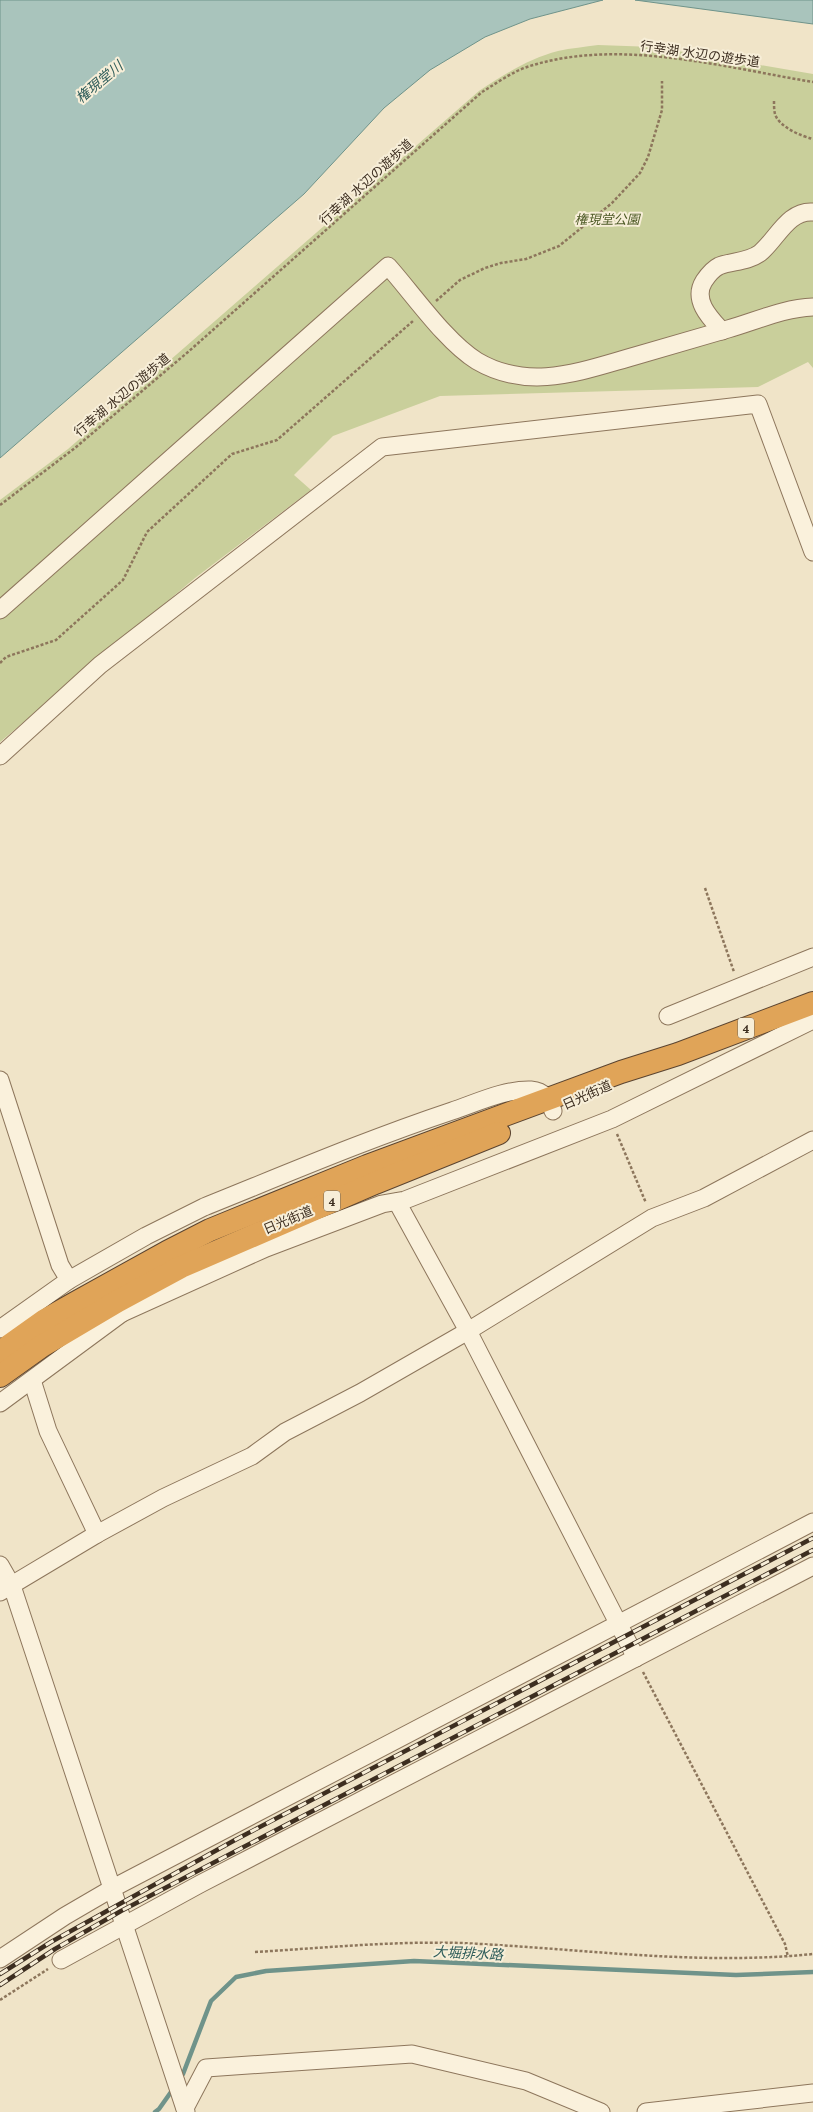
<svg xmlns="http://www.w3.org/2000/svg" width="813" height="2112" font-family="Lora,'Noto Sans JP',serif">
	<style>
		.green { fill: #c9cf9b }
		.water { fill: #a9c4bc; stroke: #6f938a }
		.lines { fill: none; stroke-linecap: round; stroke-linejoin: round }
		.stream { stroke: #6f938a; stroke-width: 4.5 }
		.minor-casing { stroke: #8d765c; stroke-width: 19 }
		.highway-casing { stroke: #5b4430; stroke-width: 24 }
		.path { stroke: #8d765c; stroke-width: 2.5; stroke-dasharray: 3 2; stroke-linecap: butt }
		.minor { stroke: #faf1dc; stroke-width: 17 }
		.highway { stroke: #e0a458; stroke-width: 22 }
		.rail-casing { stroke: #3d2e20; stroke-width: 4.5 }
		.rail { stroke: #f7eed8; stroke-width: 3; stroke-dasharray: 9; stroke-linecap: butt }
		.labels { text-anchor: middle; dominant-baseline: central; stroke-width: 4; stroke-linejoin: round; paint-order: stroke }
		.shield { fill: #f7eed8; stroke: #756857; stroke-width: 1 }
		.shield-label { font-size: 12px; font-weight: bold; fill: #3d2e20 }
		.street-label { font-size: 13px; fill: #3d2e20; stroke: #f7eed8 }
		.park-label { font-size: 13px; font-style: italic; fill: #4d5a26; stroke: #f7eed8 }
		.water-label { font-size: 14px; font-style: italic; fill: #2f5d5a; stroke: #f7eed8 }
	</style>
	<rect width="100%" height="100%" fill="#f0e4c8"/>
	<path class="green" d="M598 45 654 47 813 74V368L808 362 758 387 440 396 333 436 294 475 311 490 195 578 0 742V500L68 449 479 91C503 75 530 58 558 51 571 48 585 47 598 45Z"/>
	<g class="water">
		<path d="M0 0H603L530 19 485 37 430 70 384 108 304 194 0 458Z"/>
		<path d="M635 0H813V24Z"/>
	</g>
	<g class="lines">
		<g class="stream">
			<path d="M183 2074 211 2001 236 1977 266 1971 414 1961 736 1975 813 1972"/>
			<path d="M155 2112 159 2109 171 2092"/>
		</g>
		<defs>
			<g id="minor">
				<path d="M722 331C710 318 692 300 704 281 708 275 713 269 719 266 732 261 748 262 760 253 777 239 788 210 813 212"/>
				<path d="M0 610 388 266C413 294 446 342 477 361 530 392 581 371 635 356 666 347 697 338 728 329 756 321 784 308 813 307"/>
				<path d="M0 756 100 665 382 447 758 404 813 552"/>
				<path d="M668 1016 813 957"/>
				<path d="M0 1080 60 1265 69 1280"/>
				<path d="M397 1202 468 1331 636 1658"/>
				<path d="M122 1313 266 1248 382 1204 405 1200 612 1119 813 1020"/>
				<path d="M0 1329 69 1280 146 1236 204 1207C286 1174 368 1139 452 1111 476 1103 505 1089 531 1090 544 1091 549 1099 553 1111"/>
				<path d="M32 1380 48 1431 97 1534"/>
				<path d="M0 1403 122 1313 118 1303"/>
				<path d="M0 1565 12 1586 186 2112"/>
				<path d="M0 1592 97 1534 163 1498 252 1456 285 1432 360 1393 468 1331 652 1218 704 1198 813 1140"/>
				<path d="M0 1959 65 1916 113 1888 813 1522"/>
				<path d="M61 1960 200 1884 813 1566"/>
				<path d="M185 2108 206 2068 412 2054 526 2081 601 2112"/>
				<path d="M646 2112 813 2093"/>
			</g>
			<g id="highway">
				<path d="M0 1352 45 1320 75 1303 167 1252 210 1230 367 1166 621 1072 678 1054 813 1003"/>
				<path d="M0 1376 42 1346 118 1301 181 1267 375 1183 499 1133"/>
			</g>
		</defs>
		<use href="#minor" class="minor-casing"/>
		<use href="#highway" class="highway-casing"/>
		<g class="path">
			<path d="M774 101C774 105 774 110 775 114 779 127 801 136 813 139"/>
			<path d="M436 301 460 280 485 268 501 263 526 259 559 246 612 203 640 173 648 157 662 110V81"/>
			<path d="M0 505 75 448 188 352 482 92C497 83 513 71 530 66 620 38 722 67 813 82"/>
			<path d="M0 663 6 657 56 640 123 580 147 532 232 454 277 440 413 321"/>
			<path d="M705 888 734 972"/>
			<path d="M617 1134 646 1203"/>
			<path d="M643 1672 785 1944 788 1957"/>
			<path d="M255 1952C323 1948 392 1941 460 1943 577 1948 696 1966 813 1954"/>
			<path d="M0 2000 48 1969"/>
		</g>
		<use href="#minor" class="minor"/>
		<use href="#highway" class="highway"/>
		<defs>
			<g id="rail">
				<path d="M0 1974 51 1942 235 1840 813 1538"/>
				<path d="M0 1985 55 1949 121 1911 813 1550"/>
			</g>
		</defs>
		<use href="#rail" class="rail-casing"/>
		<use href="#rail" class="rail"/>
	</g>
	<g class="labels">
		<g class="shield">
			<rect x="738" y="1018" width="16" height="20" rx="3"/>
			<rect x="324" y="1191" width="16" height="20" rx="3"/>
		</g>
		<g class="shield-label">
			<text x="746" y="1028">4</text>
			<text x="332" y="1201">4</text>
		</g>
		<g class="street-label">
			<text transform="translate(700 54) rotate(8)">行幸湖 水辺の遊歩道</text>
			<text transform="translate(366 182) rotate(-42)">行幸湖 水辺の遊歩道</text>
			<text transform="translate(122 395) rotate(-40)">行幸湖 水辺の遊歩道</text>
			<text transform="translate(587 1095) rotate(-24)">日光街道</text>
			<text transform="translate(288 1220) rotate(-23)">日光街道</text>
		</g>
		<g class="park-label">
			<text x="607" y="219">権現堂公園</text>
		</g>
		<g class="water-label">
			<text transform="translate(99 82) rotate(-40)">権現堂川</text>
			<text transform="translate(468 1953) rotate(3)">大堀排水路</text>
		</g>
	</g>
</svg>
